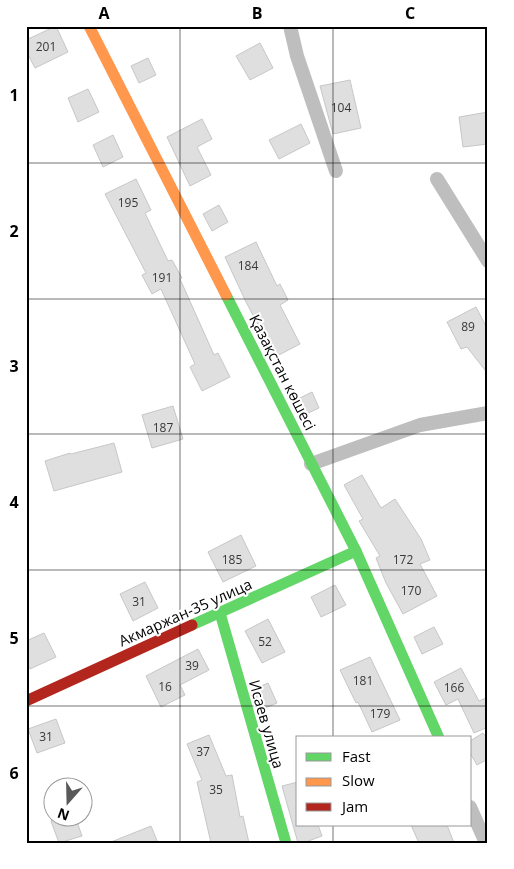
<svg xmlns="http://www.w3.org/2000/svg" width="514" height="869" font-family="'Open Sans',sans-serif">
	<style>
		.building { fill: #dfdfdf; stroke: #c7c7c7 }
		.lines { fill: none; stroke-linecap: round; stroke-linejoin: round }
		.street { stroke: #bebebe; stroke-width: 14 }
		.fast { stroke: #63d668; stroke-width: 11 }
		.slow { stroke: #ff974d; stroke-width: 11 }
		.jam { stroke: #b3261e; stroke-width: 11 }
		.grid { fill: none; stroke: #000; stroke-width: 1; stroke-opacity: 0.55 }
		.labels { text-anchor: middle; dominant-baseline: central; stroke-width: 4; stroke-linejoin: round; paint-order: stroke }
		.number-label { font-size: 12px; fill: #383838 }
		.street-label { font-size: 15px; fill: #000; stroke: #fff }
		.neatline { fill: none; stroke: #000; stroke-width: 2 }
		.grid-label { font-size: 16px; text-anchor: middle; font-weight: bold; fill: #000 }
	</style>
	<rect width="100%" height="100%" fill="#fff"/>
	<g class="building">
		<path d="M56 26 68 52 35 68 26 51V40Z"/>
		<path d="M260 43 273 68 250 80 236 56Z"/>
		<path d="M148 58 156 75 139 83 131 66Z"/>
		<path d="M350 80 361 128 333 134 320 86Z"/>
		<path d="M88 89 99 112 78 122 68 98Z"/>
		<path d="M488 112V144L463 147 459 117Z"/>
		<path d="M202 119 212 139 197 147 211 175 190 186 167 137Z"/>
		<path d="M301 124 310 143 279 159 269 140Z"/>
		<path d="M113 135 123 157 103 167 93 145Z"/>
		<path d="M136 179 151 210 145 213 168 261 172 260 182 278 180 279 214 355 218 353 230 377 202 391 190 367 195 364 161 289 152 294 142 275 146 273 105 194Z"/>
		<path d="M219 205 228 222 212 231 203 214Z"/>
		<path d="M256 242 277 286 280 284 288 300 280 305 300 344 275 357 246 302 225 257Z"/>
		<path d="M476 307 488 330V374L467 347 461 349 447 322Z"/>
		<path d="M312 392 319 408 304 415 296 400Z"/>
		<path d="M173 406 183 439 152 448 142 415Z"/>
		<path d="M114 443 122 472 54 491 45 461 70 453 71 454Z"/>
		<path d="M362 475 381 508 395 499 421 539 430 560 420 564 437 596 403 614 386 583 376 558 380 556 359 521 363 519 344 485Z"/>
		<path d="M241 535 256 566 223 582 208 552Z"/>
		<path d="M145 582 158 608 133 621 120 594Z"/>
		<path d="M335 585 346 605 321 617 311 597Z"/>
		<path d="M268 619 285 652 262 663 245 631Z"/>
		<path d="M434 627 443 644 422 654 414 637Z"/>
		<path d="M44 633 56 657 30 669 26 662V641Z"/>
		<path d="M198 649 209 670 180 685 185 695 161 707 146 676Z"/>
		<path d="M370 657 400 720 372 732 358 702 356 703 340 670Z"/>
		<path d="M461 668 479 701 488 697V727L474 733 458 699 446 705 434 682Z"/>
		<path d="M268 683 277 703 260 710 254 689Z"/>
		<path d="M56 719 65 743 37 753 28 729Z"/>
		<path d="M483 733 488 740V759L477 765 470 753V741Z"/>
		<path d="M209 735 226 776 232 775 240 817 243 816 249 843H211L197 782 202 780 187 744Z"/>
		<path d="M298 782V825H318L322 836 303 843H298L282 786Z"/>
		<path d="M51 816H75L82 836 59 843 51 821 52 820Z"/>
		<path d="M411 825H447L454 843H419Z"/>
		<path d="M151 826 158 843H111V842Z"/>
	</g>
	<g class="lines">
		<g class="street">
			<path d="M290 26 297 56 336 171"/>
			<path d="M437 179 488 261"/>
			<path d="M311 464 420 425 488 413"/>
			<path d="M470 807 486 843"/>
		</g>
		<g class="fast">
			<path d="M226 295 356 551 439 738"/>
			<path d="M220 613 286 843"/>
			<path d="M192 625 356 551"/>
		</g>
		<path class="slow" d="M89 26 226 295"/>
		<path class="jam" d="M26 701 192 625"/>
	</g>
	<path class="grid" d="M180 26V843M333 26V738M26 163H488M26 299H488M26 434H488M26 570H488M26 706H488M333 825V843"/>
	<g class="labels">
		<g class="number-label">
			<text x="46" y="46">201</text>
			<text x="341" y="107">104</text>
			<text x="128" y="202">195</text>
			<text x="248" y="265">184</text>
			<text x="162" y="277">191</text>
			<text x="468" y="326">89</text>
			<text x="163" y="427">187</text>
			<text x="232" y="559">185</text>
			<text x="403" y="559">172</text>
			<text x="411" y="590">170</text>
			<text x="139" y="601">31</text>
			<text x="265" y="641">52</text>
			<text x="192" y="665">39</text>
			<text x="363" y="680">181</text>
			<text x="165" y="686">16</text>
			<text x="454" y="687">166</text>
			<text x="380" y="713">179</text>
			<text x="46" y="736">31</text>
			<text x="203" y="751">37</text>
			<text x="216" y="789">35</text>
		</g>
		<g class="street-label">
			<text transform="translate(283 372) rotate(63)">Қазақстан көшесі</text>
			<text transform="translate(185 612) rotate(-24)">Акмаржан-35 улица</text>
			<text transform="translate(267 724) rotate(74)">Исаев улица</text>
		</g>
	</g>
	<rect width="514" height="869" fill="none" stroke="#ffffff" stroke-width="55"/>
	<rect x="296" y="736" width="175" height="90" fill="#ffffff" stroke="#999999"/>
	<rect x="306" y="753" width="25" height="8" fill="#63d668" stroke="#999999"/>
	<text x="342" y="762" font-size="15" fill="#000000">Fast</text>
	<rect x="306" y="778" width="25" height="8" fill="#ff974d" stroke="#999999"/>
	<text x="342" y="786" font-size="15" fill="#000000">Slow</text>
	<rect x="306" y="803" width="25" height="8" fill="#b3261e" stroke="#999999"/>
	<text x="342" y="812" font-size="15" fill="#000000">Jam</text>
	<g transform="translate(68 802) rotate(200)"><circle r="24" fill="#ffffff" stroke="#999999"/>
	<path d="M0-4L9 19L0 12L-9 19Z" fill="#595959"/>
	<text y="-8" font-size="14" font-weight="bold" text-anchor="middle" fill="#000000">N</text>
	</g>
	<rect x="28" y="28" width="458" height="814" class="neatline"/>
	<g class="grid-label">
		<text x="104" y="19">A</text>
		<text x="257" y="19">B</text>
		<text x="410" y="19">C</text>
		<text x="14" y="101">1</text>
		<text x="14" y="237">2</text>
		<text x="14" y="372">3</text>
		<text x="14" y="508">4</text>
		<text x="14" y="644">5</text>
		<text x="14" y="779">6</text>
	</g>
</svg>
